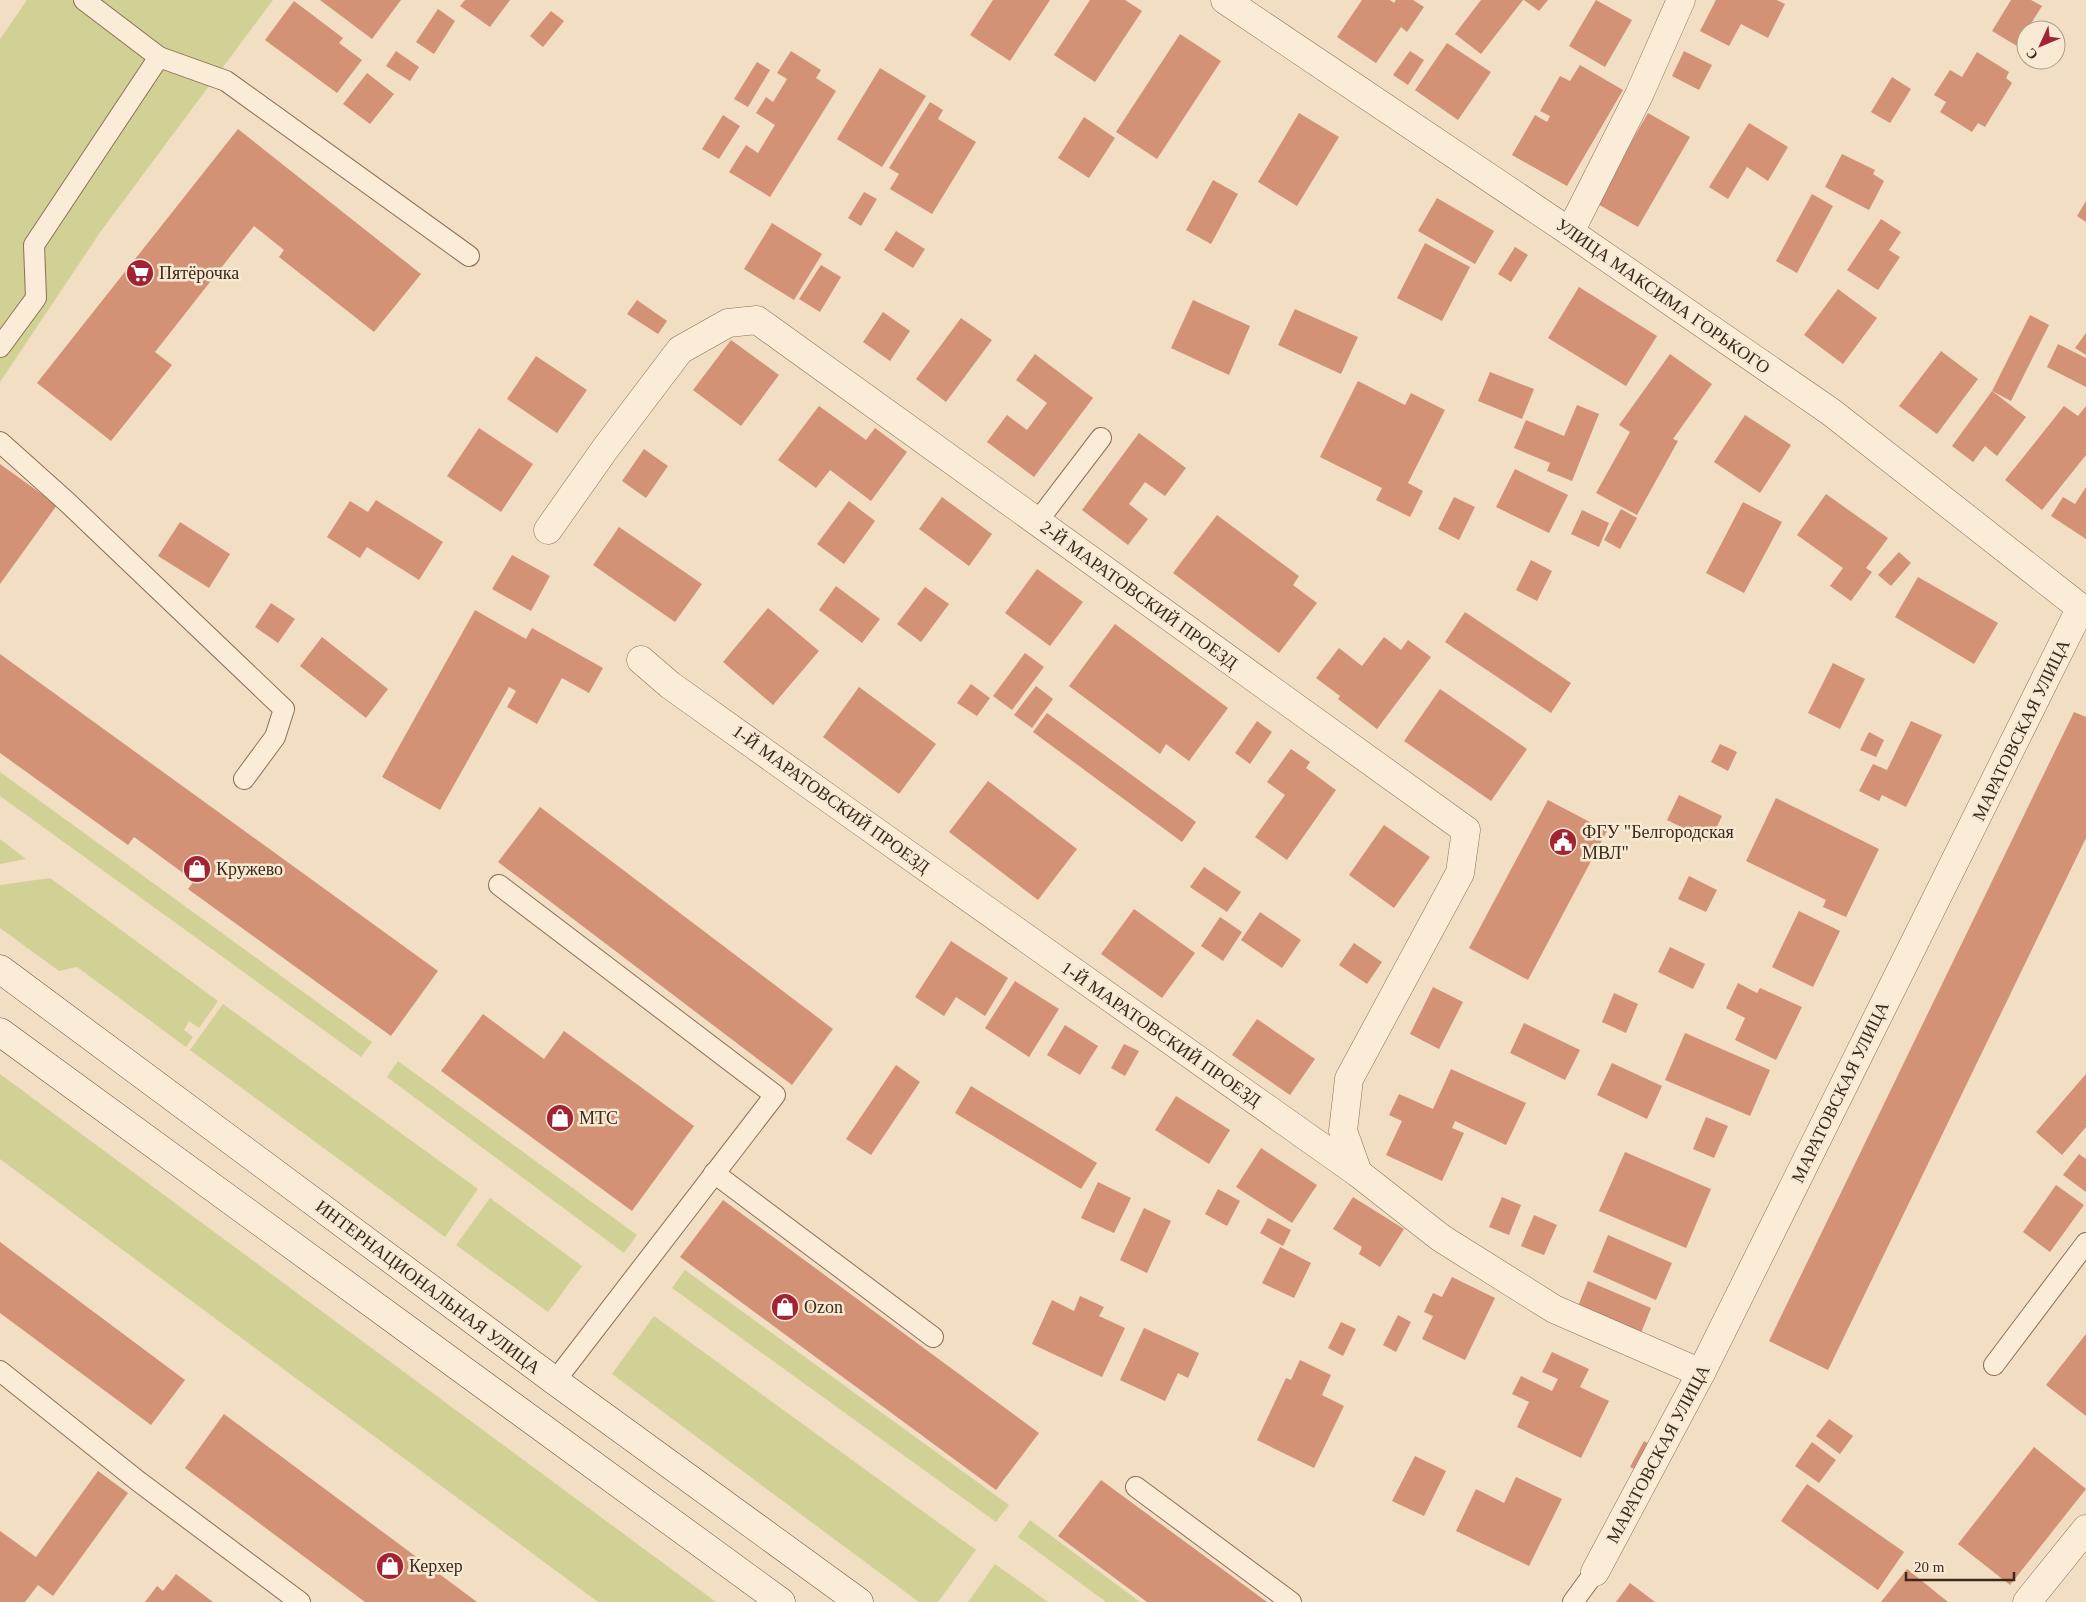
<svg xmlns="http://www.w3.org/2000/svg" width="2086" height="1602" font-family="'Times New Roman',serif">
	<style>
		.green { fill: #d1d196 }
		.building { fill: #d39276 }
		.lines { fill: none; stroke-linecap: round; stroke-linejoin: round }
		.service-casing { stroke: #8e6e58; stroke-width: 22 }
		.minor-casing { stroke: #8e6e58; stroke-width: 29 }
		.secondary-casing { stroke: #6f4f3b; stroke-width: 29 }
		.service { stroke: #fbecd7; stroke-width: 20 }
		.minor { stroke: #fbecd7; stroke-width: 28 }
		.secondary { stroke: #fbecd7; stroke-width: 28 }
		.labels { text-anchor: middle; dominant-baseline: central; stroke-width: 5; stroke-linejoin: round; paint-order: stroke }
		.poi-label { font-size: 18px; fill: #3c291d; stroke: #f8e9d3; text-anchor: start }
		.street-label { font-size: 18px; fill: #3c291d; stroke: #f8e9d3 }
	</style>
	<rect width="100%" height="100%" fill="#f2dec3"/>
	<g class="green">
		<path d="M27 0H273L101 231 0 382V39Z"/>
		<path d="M0 772 372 1042 361 1057 0 796Z"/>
		<path d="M0 839 26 859 0 864Z"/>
		<path d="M50 878 218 1001 199 1028 189 1021 184 1030 193 1037 186 1047 77 967 59 971 0 928V885Z"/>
		<path d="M223 1004 478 1189 445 1237 190 1050Z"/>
		<path d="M398 1061 637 1235 624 1253 387 1077Z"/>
		<path d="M0 1074 716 1602H598L0 1159Z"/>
		<path d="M490 1198 582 1266 548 1312 456 1245Z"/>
		<path d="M685 1270 1009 1505 996 1522 672 1288Z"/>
		<path d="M654 1316 976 1550 938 1602H919L612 1374Z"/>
		<path d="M1030 1520 1140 1602H1106L1018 1537Z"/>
		<path d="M995 1564 1048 1602H968Z"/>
	</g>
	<g class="building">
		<path d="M320 0H401L372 39Z"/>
		<path d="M465 0H510L490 27 460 6Z"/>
		<path d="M993 0H1050L1010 61 970 35Z"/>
		<path d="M1090 0H1125L1142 11 1095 82 1054 55Z"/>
		<path d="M1362 0H1390L1394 3 1396 0H1413L1424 7 1407 32 1401 27 1376 63 1337 37Z"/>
		<path d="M1481 0H1523L1481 54 1455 34Z"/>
		<path d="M1524 0H1548L1539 11Z"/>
		<path d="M1596 0 1632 20 1605 67 1569 46Z"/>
		<path d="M1716 0H1777L1785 4 1768 38 1741 24 1729 46 1700 31Z"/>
		<path d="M2011 0H2031L2042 6 2017 46 1992 31Z"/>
		<path d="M294 1 343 38 339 43 362 60 337 93 265 40Z"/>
		<path d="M438 9 455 21 434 54 416 42Z"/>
		<path d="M551 11 564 21 543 47 530 36Z"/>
		<path d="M1180 34 1221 61 1157 159 1116 132Z"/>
		<path d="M1447 43 1491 72 1458 120 1415 90Z"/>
		<path d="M396 51 419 67 410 81 386 66Z"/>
		<path d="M791 51 821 70 816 78 836 91 770 197 729 172 746 145 758 153 775 125 756 113 766 97 773 102 787 79 777 73Z"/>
		<path d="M1410 51 1424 60 1408 85 1393 75Z"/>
		<path d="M1684 51 1712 65 1699 90 1672 76Z"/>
		<path d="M1977 52 2009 72 2006 78 2012 83 1985 127 1978 123 1972 132 1940 112 1946 102 1934 95 1950 70 1962 77Z"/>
		<path d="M757 62 770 70 748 107 734 99Z"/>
		<path d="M1580 65 1623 90 1567 186 1512 155 1535 115 1547 122 1550 116 1540 111 1560 76 1570 81Z"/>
		<path d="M880 68 926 96 882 167 837 139Z"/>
		<path d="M367 73 394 94 370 124 343 104Z"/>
		<path d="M1892 77 1911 89 1890 123 1871 112Z"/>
		<path d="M930 102 943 110 938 119 976 142 932 214 890 189 899 174 889 168Z"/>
		<path d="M1299 113 1339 137 1297 206 1258 182Z"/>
		<path d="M1648 113 1690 137 1638 227 1596 203Z"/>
		<path d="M723 115 740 126 719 159 702 149Z"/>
		<path d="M1084 117 1115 138 1089 178 1058 158Z"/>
		<path d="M1749 123 1788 147 1768 181 1747 167 1728 199 1709 187Z"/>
		<path d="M238 129 421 274 374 332 279 257 284 250 254 226 155 352 172 365 111 441 37 383Z"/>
		<path d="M1842 154 1875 170 1873 174 1884 181 1869 210 1825 187Z"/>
		<path d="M1213 180 1238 194 1211 244 1186 230Z"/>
		<path d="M864 192 877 199 861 226 848 218Z"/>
		<path d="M1812 194 1833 206 1797 273 1776 261Z"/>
		<path d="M1437 198 1494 231 1475 264 1418 231Z"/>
		<path d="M2086 201V222L2077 216Z"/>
		<path d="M1881 219 1901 232 1889 250 1900 257 1878 290 1847 270Z"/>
		<path d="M772 223 822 254 794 300 744 269Z"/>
		<path d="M896 231 925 249 913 268 884 250Z"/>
		<path d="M1425 243 1470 267 1442 321 1397 298Z"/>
		<path d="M1515 247 1528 255 1511 282 1498 274Z"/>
		<path d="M821 265 841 277 820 312 799 299Z"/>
		<path d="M1579 287 1657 336 1626 386 1548 338Z"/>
		<path d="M1838 289 1877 318 1843 364 1804 335Z"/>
		<path d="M637 300 667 321 658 334 627 314Z"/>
		<path d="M1193 300 1250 326 1229 375 1171 348Z"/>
		<path d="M1295 309 1358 337 1341 374 1278 345Z"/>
		<path d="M883 312 910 331 890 361 863 342Z"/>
		<path d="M2030 315 2049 325 2011 401 1992 391Z"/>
		<path d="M961 318 992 340 946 402 916 379Z"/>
		<path d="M2086 333V355L2075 348Z"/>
		<path d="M731 340 779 375 741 426 693 390Z"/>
		<path d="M2058 344 2086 358V387L2047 367Z"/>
		<path d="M1941 351 1978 379 1937 434 1899 406Z"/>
		<path d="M1035 354 1093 398 1034 477 987 442 1007 415 1027 430 1047 403 1016 380Z"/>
		<path d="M1670 354 1712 384 1673 439 1678 441 1637 515 1596 493 1630 432 1619 425Z"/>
		<path d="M536 356 587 390 557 433 507 399Z"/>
		<path d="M1490 372 1534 389 1522 419 1478 401Z"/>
		<path d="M1358 381 1405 405 1411 393 1445 410 1408 483 1423 491 1410 517 1376 500 1382 488 1320 457Z"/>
		<path d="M1992 391 2026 417 1997 456 1985 446 1973 462 1952 446Z"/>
		<path d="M1577 405 1599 414 1572 481 1547 471 1550 463 1514 448 1526 420 1564 436Z"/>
		<path d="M819 406 866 440 875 428 907 452 871 501 830 470 816 488 778 460Z"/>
		<path d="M2064 406 2078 416 2086 406V455L2042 510 2005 480Z"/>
		<path d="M1745 415 1791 445 1760 493 1714 462Z"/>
		<path d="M479 428 533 464 501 512 447 476Z"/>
		<path d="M1139 433 1186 468 1165 496 1145 482 1129 504 1148 519 1128 545 1082 510Z"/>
		<path d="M644 449 668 466 646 498 622 481Z"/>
		<path d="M0 464 57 505 0 584Z"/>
		<path d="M1515 469 1568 495 1549 533 1496 507Z"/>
		<path d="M2086 487V539L2051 516 2063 497 2075 504Z"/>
		<path d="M1826 494 1888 538 1866 568 1872 572 1851 601 1830 586 1843 568 1797 535Z"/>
		<path d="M942 497 992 534 969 566 919 529Z"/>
		<path d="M1454 497 1475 507 1459 540 1438 529Z"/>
		<path d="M376 500 443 542 419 580 367 547 360 558 327 537 350 501 368 512Z"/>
		<path d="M849 501 875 521 844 564 817 544Z"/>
		<path d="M1743 502 1782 522 1744 593 1706 573Z"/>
		<path d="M1621 509 1637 518 1620 549 1604 540Z"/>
		<path d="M1582 510 1609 523 1599 547 1571 534Z"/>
		<path d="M1217 515 1299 576 1293 585 1317 603 1279 653 1173 573Z"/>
		<path d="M180 522 230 554 209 588 158 556Z"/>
		<path d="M619 527 702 584 675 622 593 565Z"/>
		<path d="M1899 552 1911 563 1891 586 1878 575Z"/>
		<path d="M512 555 550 576 531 611 492 589Z"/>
		<path d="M1531 560 1552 571 1537 601 1516 590Z"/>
		<path d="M1037 569 1083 602 1050 646 1005 613Z"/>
		<path d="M1918 577 1998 623 1974 664 1895 617Z"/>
		<path d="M836 586 880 619 862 643 819 610Z"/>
		<path d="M925 587 949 604 921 642 897 624Z"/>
		<path d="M271 603 295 619 278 643 255 627Z"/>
		<path d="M768 608 819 651 773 705 723 662Z"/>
		<path d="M475 610 526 639 532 628 603 668 589 693 562 678 537 724 507 707 516 691 509 687 440 810 382 777Z"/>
		<path d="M1465 612 1571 683 1551 713 1445 642Z"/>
		<path d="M1115 624 1228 708 1189 761 1166 744 1160 754 1069 686Z"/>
		<path d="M322 637 388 689 366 718 300 666Z"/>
		<path d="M1384 637 1401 650 1408 640 1431 657 1377 729 1338 699 1340 696 1316 678 1339 648 1362 666Z"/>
		<path d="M1025 653 1044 667 1012 710 993 696Z"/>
		<path d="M0 654 438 971 391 1036 188 889 194 881 134 837 128 845 0 753Z"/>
		<path d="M1833 663 1865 679 1840 729 1808 713Z"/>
		<path d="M971 684 990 698 977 716 957 703Z"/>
		<path d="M1036 686 1053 699 1032 728 1014 715Z"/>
		<path d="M859 687 936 744 899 794 823 737Z"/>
		<path d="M1440 689 1527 749 1491 801 1404 741Z"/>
		<path d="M2074 712 2086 717V838L1828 1370 1769 1341Z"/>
		<path d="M1047 713 1196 822 1182 842 1033 732Z"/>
		<path d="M1257 721 1272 732 1250 764 1235 753Z"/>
		<path d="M1911 721 1942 735 1906 807 1882 795 1879 801 1859 791 1873 764 1887 770Z"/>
		<path d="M1869 732 1884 740 1876 757 1860 750Z"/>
		<path d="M1720 744 1737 752 1728 771 1711 762Z"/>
		<path d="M1291 749 1310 762 1306 768 1336 790 1287 860 1255 837 1285 795 1267 782Z"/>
		<path d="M988 781 1077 849 1038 900 949 832Z"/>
		<path d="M1679 795 1722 816 1710 841 1667 820Z"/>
		<path d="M1776 798 1879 849 1846 917 1823 907 1826 900 1746 861Z"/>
		<path d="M1548 800 1607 831 1528 980 1469 948Z"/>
		<path d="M540 807 833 1029 792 1085 498 862Z"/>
		<path d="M1384 825 1430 857 1394 908 1349 875Z"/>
		<path d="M1204 867 1241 892 1227 912 1190 887Z"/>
		<path d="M1689 876 1717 890 1706 912 1678 899Z"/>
		<path d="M1134 909 1195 953 1162 998 1101 954Z"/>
		<path d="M1799 911 1840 931 1813 987 1772 967Z"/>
		<path d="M1260 912 1301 940 1282 968 1241 940Z"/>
		<path d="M1220 917 1242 932 1223 961 1201 946Z"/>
		<path d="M951 941 1008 978 985 1016 956 997 944 1016 915 997Z"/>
		<path d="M1354 943 1382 962 1367 984 1339 965Z"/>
		<path d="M1670 947 1705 964 1693 989 1658 972Z"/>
		<path d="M1015 981 1059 1009 1029 1057 985 1028Z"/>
		<path d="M1738 983 1757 993 1760 988 1802 1007 1776 1060 1735 1040 1745 1018 1726 1008Z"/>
		<path d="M1433 987 1463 1002 1439 1049 1410 1034Z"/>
		<path d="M1614 993 1638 1004 1626 1033 1602 1022Z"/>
		<path d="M483 1014 544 1059 564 1031 694 1126 632 1211 441 1071Z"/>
		<path d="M1257 1019 1315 1059 1290 1095 1232 1055Z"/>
		<path d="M1524 1023 1580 1050 1565 1080 1510 1053Z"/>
		<path d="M1065 1025 1098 1046 1080 1075 1047 1055Z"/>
		<path d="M1685 1033 1770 1070 1750 1116 1665 1080Z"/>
		<path d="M1124 1044 1139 1051 1125 1076 1111 1068Z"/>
		<path d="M1612 1063 1662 1086 1647 1119 1597 1095Z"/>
		<path d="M896 1065 920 1082 871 1155 846 1139Z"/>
		<path d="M1451 1069 1526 1103 1506 1145 1455 1121 1452 1128 1464 1133 1442 1181 1386 1155 1402 1121 1389 1115 1399 1094 1433 1109Z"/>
		<path d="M2086 1074V1127L2062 1155 2036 1132Z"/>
		<path d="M971 1086 1097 1163 1081 1189 955 1113Z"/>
		<path d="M1176 1096 1230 1130 1209 1164 1155 1130Z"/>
		<path d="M1706 1117 1728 1126 1714 1158 1693 1149Z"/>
		<path d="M1261 1148 1317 1185 1292 1223 1236 1187Z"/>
		<path d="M1625 1152 1711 1189 1686 1248 1599 1211Z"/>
		<path d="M2079 1154 2086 1159V1192L2063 1175Z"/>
		<path d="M1098 1182 1131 1198 1114 1233 1081 1218Z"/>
		<path d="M2056 1185 2084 1205 2050 1252 2023 1232Z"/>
		<path d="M1218 1189 1240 1201 1227 1226 1205 1214Z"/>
		<path d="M1353 1197 1404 1229 1380 1267 1359 1254 1362 1247 1333 1229Z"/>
		<path d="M1502 1197 1521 1205 1509 1235 1489 1227Z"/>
		<path d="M723 1200 1039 1433 996 1490 680 1257Z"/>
		<path d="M1144 1208 1171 1221 1147 1273 1120 1260Z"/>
		<path d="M1534 1215 1557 1225 1544 1255 1521 1246Z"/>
		<path d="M1268 1218 1291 1230 1283 1246 1260 1233Z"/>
		<path d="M1608 1235 1672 1263 1656 1300 1593 1272Z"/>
		<path d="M0 1242 185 1380 151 1425 0 1313Z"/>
		<path d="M1280 1247 1311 1263 1294 1298 1262 1283Z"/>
		<path d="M1452 1277 1495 1298 1465 1360 1422 1339 1433 1316 1424 1312 1433 1293 1442 1297Z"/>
		<path d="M1588 1281 1651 1308 1641 1333 1578 1306Z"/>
		<path d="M1080 1296 1104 1307 1099 1316 1125 1328 1102 1377 1032 1344 1052 1300 1074 1311Z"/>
		<path d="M1398 1315 1411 1322 1396 1352 1383 1345Z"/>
		<path d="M1341 1322 1356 1329 1343 1356 1328 1348Z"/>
		<path d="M1144 1328 1199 1353 1188 1378 1178 1373 1165 1401 1120 1380Z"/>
		<path d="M2086 1334V1416L2046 1385Z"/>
		<path d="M1552 1352 1589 1369 1580 1387 1609 1401 1581 1458 1517 1427 1529 1402 1512 1394 1521 1376 1552 1391 1558 1379 1542 1372Z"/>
		<path d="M1300 1360 1331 1375 1322 1395 1344 1406 1314 1468 1257 1440 1286 1378 1291 1380Z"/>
		<path d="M224 1414 477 1602H365L185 1468Z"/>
		<path d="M1829 1419 1853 1436 1840 1454 1816 1436Z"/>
		<path d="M1644 1441 1654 1447 1640 1472 1630 1467Z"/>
		<path d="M1812 1442 1836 1460 1819 1483 1795 1466Z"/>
		<path d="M2034 1447 2086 1489 2010 1585 1958 1544Z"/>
		<path d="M1415 1456 1446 1471 1424 1516 1392 1501Z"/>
		<path d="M98 1471 128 1493 53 1596 38 1585 25 1602H0V1531L36 1557Z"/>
		<path d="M1516 1477 1562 1499 1529 1566 1456 1531 1476 1489 1504 1503Z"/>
		<path d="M1101 1480 1267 1602H1147L1058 1536Z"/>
		<path d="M1807 1484 1904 1552 1878 1590 1781 1521Z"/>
		<path d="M1907 1569 1948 1602H1881Z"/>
		<path d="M176 1574 213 1602H145L157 1586 163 1591Z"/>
		<path d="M1630 1583 1655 1602H1616Z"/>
	</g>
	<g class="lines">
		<defs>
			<g id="service">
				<path d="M84 0 159 57"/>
				<path d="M0 347 36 298 34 245 159 57 226 81 469 256"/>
				<path d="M0 442 67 502 284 709 275 737 244 779"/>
				<path d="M1037 522 1101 438"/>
				<path d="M499 885 775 1095 555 1381"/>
				<path d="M714 1173 933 1337"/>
				<path d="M1994 1365 2086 1243"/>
				<path d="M0 1371 138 1481 300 1602"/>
				<path d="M1136 1487 1291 1602"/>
				<path d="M1573 1602 1595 1572"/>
			</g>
			<g id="minor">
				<path d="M1225 0 1570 232 1831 412 2086 612"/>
				<path d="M1570 232 1639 95 1681 0"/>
				<path d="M548 530 605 449 680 350 728 323 757 320 1466 830 1460 873 1349 1079 1343 1131 1358 1173"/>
				<path d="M641 660 670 685 845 810 1358 1173 1441 1238 1554 1309 1701 1373"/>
				<path d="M1595 1572 1701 1373 2080 609"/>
				<path d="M2027 1602 2086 1529"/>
			</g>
			<g id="secondary">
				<path d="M0 969 555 1381 859 1602"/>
				<path d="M0 1032 781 1602"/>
			</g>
		</defs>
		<use href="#service" class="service-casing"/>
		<use href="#minor" class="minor-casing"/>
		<use href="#secondary" class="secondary-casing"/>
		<use href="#service" class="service"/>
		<use href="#minor" class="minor"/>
		<use href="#secondary" class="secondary"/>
	</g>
	<defs>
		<symbol id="supermarket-disc" viewBox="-11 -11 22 22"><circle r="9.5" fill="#a22332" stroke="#f8e9d3"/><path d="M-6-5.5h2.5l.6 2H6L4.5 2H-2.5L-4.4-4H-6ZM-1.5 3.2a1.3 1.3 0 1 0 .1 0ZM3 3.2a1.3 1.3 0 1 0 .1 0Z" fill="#fff"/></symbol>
		<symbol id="civic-disc" viewBox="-11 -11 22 22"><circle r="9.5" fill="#a22332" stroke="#f8e9d3"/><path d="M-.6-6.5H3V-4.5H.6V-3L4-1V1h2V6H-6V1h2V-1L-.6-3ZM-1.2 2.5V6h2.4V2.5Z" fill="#fff"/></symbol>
		<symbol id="shop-disc" viewBox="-11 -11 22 22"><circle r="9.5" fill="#a22332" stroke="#f8e9d3"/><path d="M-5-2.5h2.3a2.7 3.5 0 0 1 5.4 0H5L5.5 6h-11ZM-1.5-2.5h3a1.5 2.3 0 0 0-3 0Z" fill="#fff"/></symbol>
	</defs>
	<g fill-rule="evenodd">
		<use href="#supermarket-disc" x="124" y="257" width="32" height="32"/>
		<use href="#civic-disc" x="1547" y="826" width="32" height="32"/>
		<use href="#shop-disc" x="181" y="853" width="32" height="32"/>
		<use href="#shop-disc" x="544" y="1102" width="32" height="32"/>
		<use href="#shop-disc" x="769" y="1291" width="32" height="32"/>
		<use href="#shop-disc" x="374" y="1550" width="32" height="32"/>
	</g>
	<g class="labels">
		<g class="poi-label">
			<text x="159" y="273">Пятёрочка</text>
			<text x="1582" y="832">ФГУ "Белгородская<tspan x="1582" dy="21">МВЛ"</tspan></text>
			<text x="216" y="869">Кружево</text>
			<text x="579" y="1118">МТС</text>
			<text x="804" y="1307">Ozon</text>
			<text x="409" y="1566">Керхер</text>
		</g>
		<g class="street-label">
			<text transform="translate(1663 296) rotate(35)">УЛИЦА МАКСИМА ГОРЬКОГО</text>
			<text transform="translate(1139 595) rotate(36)">2-Й МАРАТОВСКИЙ ПРОЕЗД</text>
			<text transform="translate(2021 730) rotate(-64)">МАРАТОВСКАЯ УЛИЦА</text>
			<text transform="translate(831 799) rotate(36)">1-Й МАРАТОВСКИЙ ПРОЕЗД</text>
			<text transform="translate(1161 1034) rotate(35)">1-Й МАРАТОВСКИЙ ПРОЕЗД</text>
			<text transform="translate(1840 1092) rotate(-64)">МАРАТОВСКАЯ УЛИЦА</text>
			<text transform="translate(428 1287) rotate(37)">ИНТЕРНАЦИОНАЛЬНАЯ УЛИЦА</text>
			<text transform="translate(1658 1454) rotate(-62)">МАРАТОВСКАЯ УЛИЦА</text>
		</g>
	</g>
	<g transform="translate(2041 45) rotate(226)"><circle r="24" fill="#f8e9d3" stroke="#ad9c8a"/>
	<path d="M0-4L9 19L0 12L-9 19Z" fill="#a22332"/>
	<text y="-8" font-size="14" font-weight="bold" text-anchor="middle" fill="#3c291d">С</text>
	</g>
	<path d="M1906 1572v8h108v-8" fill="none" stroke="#3c291d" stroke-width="2.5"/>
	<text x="1914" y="1572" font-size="15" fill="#3c291d" stroke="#f8e9d3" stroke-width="4" paint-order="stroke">20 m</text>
</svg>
